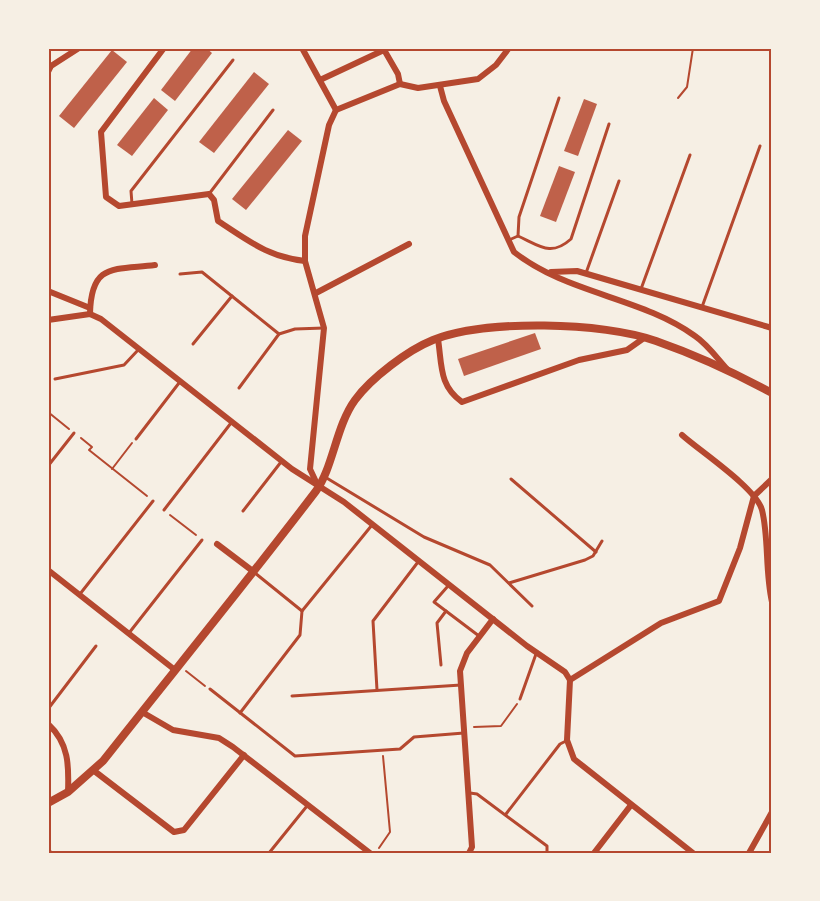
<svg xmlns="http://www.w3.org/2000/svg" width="820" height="901" font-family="'Nunito Sans',sans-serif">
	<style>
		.building { fill: #bf614a }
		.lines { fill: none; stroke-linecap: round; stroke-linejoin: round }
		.path { stroke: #b5482f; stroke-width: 2 }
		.service { stroke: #b5482f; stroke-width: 3 }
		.minor { stroke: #b5482f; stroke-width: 6 }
		.tertiary { stroke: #b5482f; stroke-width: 8 }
		.neatline { fill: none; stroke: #b5482f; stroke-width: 2 }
	</style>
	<rect width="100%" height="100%" fill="#f6efe4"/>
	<g class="building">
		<path d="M193 48H206L212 53 175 101 161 90Z"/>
		<path d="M112 50 127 62 74 128 59 116Z"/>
		<path d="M254 72 269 84 214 153 199 142Z"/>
		<path d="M154 98 168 110 132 156 117 145Z"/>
		<path d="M584 99 597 104 578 156 564 151Z"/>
		<path d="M288 130 302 141 246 210 232 199Z"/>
		<path d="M559 166 575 172 556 222 540 216Z"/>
		<path d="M535 333 541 349 464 376 458 359Z"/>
	</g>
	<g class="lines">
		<g class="path">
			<path d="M678 98 687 87 693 48"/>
			<path d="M48 412 69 429"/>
			<path d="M81 438 92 447 89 450 147 496"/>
			<path d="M112 469 132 443"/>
			<path d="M170 515 196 535"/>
			<path d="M186 671 205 686"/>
			<path d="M474 727 501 726 517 704"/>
			<path d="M379 848 390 832 383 756"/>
		</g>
		<g class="service">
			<path d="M48 49 49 48"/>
			<path d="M209 194 273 110"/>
			<path d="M132 204 131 191 233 60"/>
			<path d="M518 236 519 217 559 98"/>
			<path d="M509 240 518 236C540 246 551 257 571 239L609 124"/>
			<path d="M586 273 619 181"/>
			<path d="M180 274 202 272 279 334"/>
			<path d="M641 289 690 155"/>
			<path d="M702 307 760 146"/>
			<path d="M193 344 232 296"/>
			<path d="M55 379 124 365 139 349"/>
			<path d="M239 388 279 334 295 329 324 328"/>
			<path d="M136 439 179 383"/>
			<path d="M48 466 74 433"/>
			<path d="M325 477 424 537 490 565 532 606"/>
			<path d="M511 479 596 552"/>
			<path d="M164 510 231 423"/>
			<path d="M243 511 281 462"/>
			<path d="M255 573 302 611"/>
			<path d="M509 583 585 560 593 556 602 541"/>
			<path d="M448 586 434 602 479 636"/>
			<path d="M80 594 153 501"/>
			<path d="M129 633 202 540"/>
			<path d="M441 665 437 623 446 611"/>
			<path d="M210 689 295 756 400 749 414 737 464 733"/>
			<path d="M377 690 373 621 418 562"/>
			<path d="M292 696 461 685"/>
			<path d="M520 699 536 654"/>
			<path d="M48 709 96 646"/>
			<path d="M240 713 300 635 302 611 372 525"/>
			<path d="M470 793 477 794 547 846V853"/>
			<path d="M506 814 560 744 566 741"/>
			<path d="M48 853 50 851"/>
			<path d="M269 853 307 806"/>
		</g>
		<g class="minor">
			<path d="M164 48 101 132 106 197 119 206 209 194 214 200 218 221C249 241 268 257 305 261"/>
			<path d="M302 48 336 110"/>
			<path d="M383 48 398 74 400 84"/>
			<path d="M48 72 51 66 79 48"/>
			<path d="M320 80 384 50"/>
			<path d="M440 86 444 101 514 252C567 294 641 297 695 336 707 344 717 358 727 369"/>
			<path d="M336 110 400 84 418 88 478 79 496 65 509 48"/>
			<path d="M551 272 577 271 772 328"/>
			<path d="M48 291 90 308"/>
			<path d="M316 293 409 244"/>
			<path d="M90 314C91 263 113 270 155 265"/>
			<path d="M48 320 90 314 101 319 292 469 344 502 527 646 565 672 570 680 567 740 574 759 693 853"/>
			<path d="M438 339C442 365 439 386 462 402L579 360 627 350 644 338"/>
			<path d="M682 435C701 452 756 488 762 510 769 538 765 572 772 602"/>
			<path d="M317 484 310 469 324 328 305 261V236L329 125 336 110"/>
			<path d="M217 544 254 572"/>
			<path d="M48 570 175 670"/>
			<path d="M570 680 661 623 719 601 740 548 754 496 772 479"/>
			<path d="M142 712 173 730 219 738 233 747 370 853"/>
			<path d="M48 724C69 743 69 766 68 792"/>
			<path d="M93 770 174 832 184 830 244 755"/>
			<path d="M469 853 472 847 460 671 467 653 493 619"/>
			<path d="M594 853 631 805"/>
			<path d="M749 853 772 812"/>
		</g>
		<path class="tertiary" d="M48 803 68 792 103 761C174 671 246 583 316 491 333 468 336 426 355 400 371 378 408 350 433 340 486 319 603 322 656 341 696 355 735 373 772 393"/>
	</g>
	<rect width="820" height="901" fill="none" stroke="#f6efe4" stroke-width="99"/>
	<rect x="50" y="50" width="720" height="802" class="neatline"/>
</svg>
